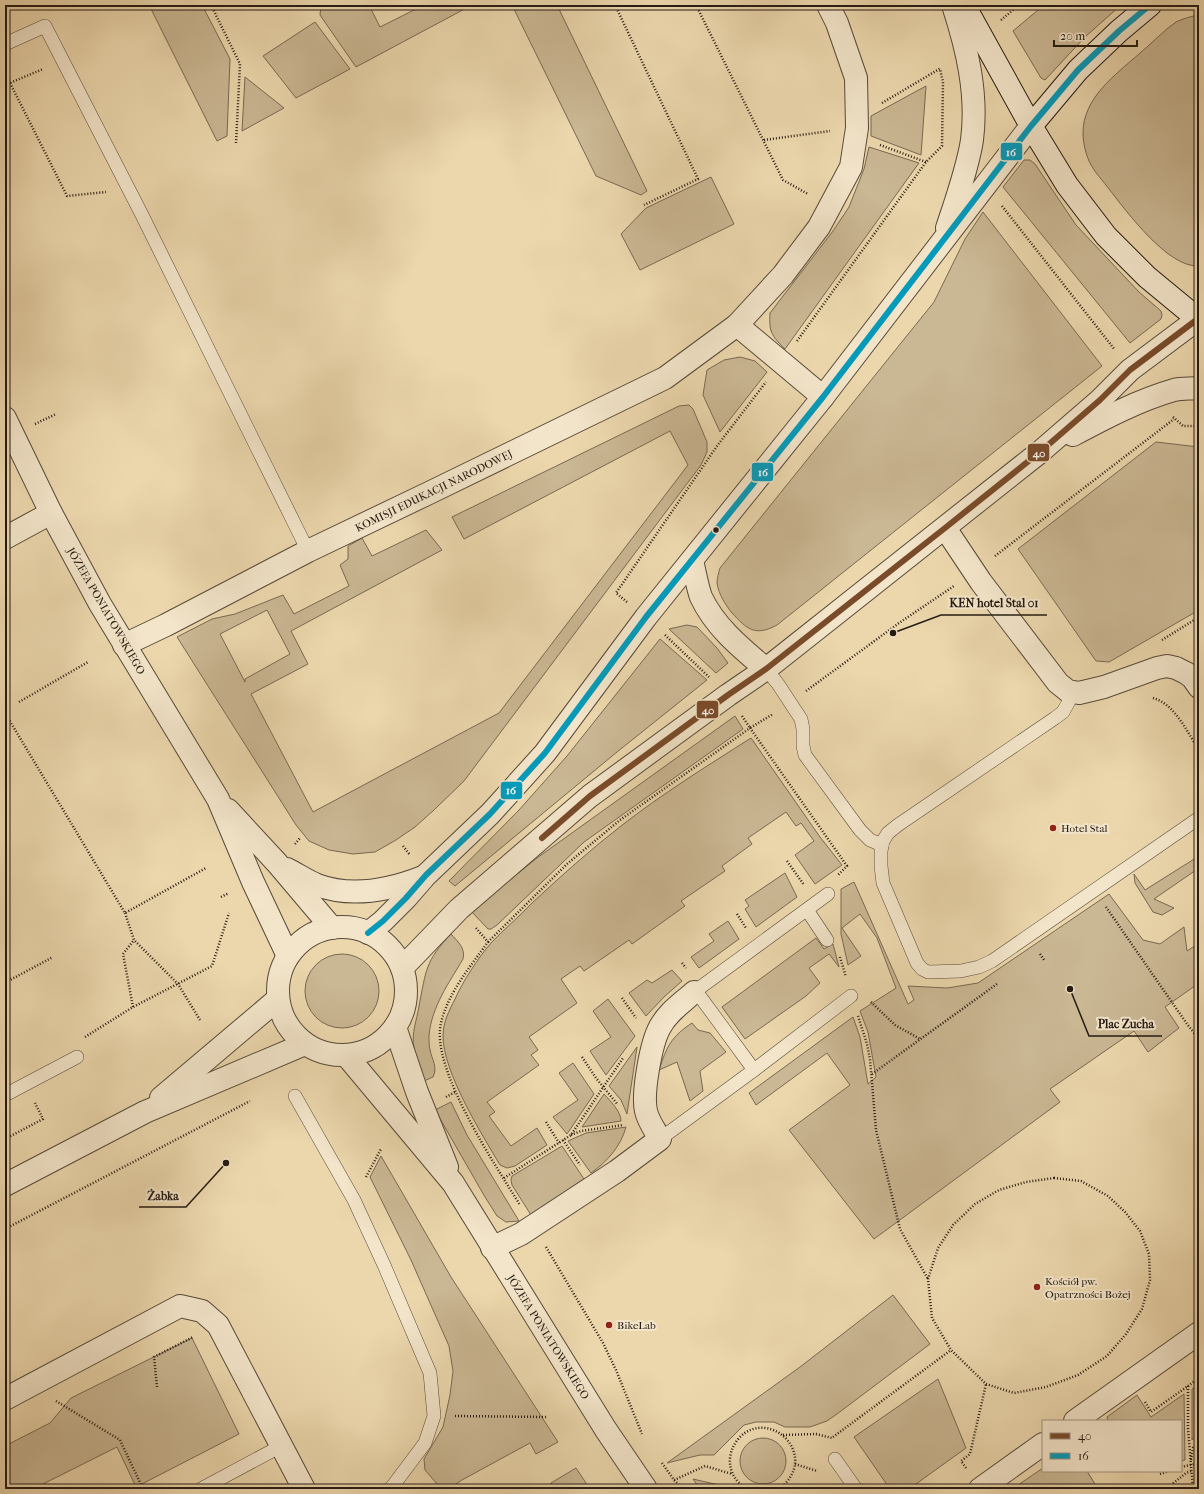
<svg xmlns="http://www.w3.org/2000/svg" width="1204" height="1494" font-family="'IM FELL French Canon',serif">
	<style>
		.green { fill: #cab793; stroke: #786952; fill-rule: evenodd }
		.lines { fill: none; stroke-linecap: round; stroke-linejoin: round }
		.service-casing { stroke: #574a39; stroke-width: 14 }
		.minor-casing { stroke: #574a39; stroke-width: 24 }
		.tertiary-casing { stroke: #574a39; stroke-width: 24 }
		.secondary-casing { stroke: #251b12; stroke-width: 24 }
		.path { stroke: #251b12; stroke-width: 2.5; stroke-dasharray: 1 2; stroke-linecap: butt }
		.service { stroke: #f3e5ca; stroke-width: 13 }
		.minor { stroke: #f3e5ca; stroke-width: 22 }
		.tertiary { stroke: #f3e5ca; stroke-width: 22 }
		.secondary { stroke: #f3e5ca; stroke-width: 22 }
		.bus-1-casing { stroke: #f3e5ca; stroke-width: 9 }
		.bus-2-casing { stroke: #f3e5ca; stroke-width: 9 }
		.bus-1 { stroke: #7a4b2a; stroke-width: 6 }
		.bus-2 { stroke: #049bbb; stroke-width: 6 }
		.bus-dot { fill: #251b12; stroke: #f3e5ca; stroke-width: 1.5 }
		.poi-dot { fill: #8f2418; stroke: #f3e5ca; stroke-width: 1.5 }
		.labels { text-anchor: middle; dominant-baseline: central; stroke-width: 4; stroke-linejoin: round; paint-order: stroke }
		.street-label { font-size: 11px; fill: #251b12; stroke: #f3e5ca }
		.poi-label { font-size: 11px; fill: #251b12; stroke: #f3e5ca; text-anchor: start }
		.leader { fill: none; stroke: #251b12; stroke-width: 1.5 }
		.callout-dot { fill: #251b12; stroke: #f3e5ca; stroke-width: 1.5 }
		.callout-label { font-size: 12px; text-anchor: middle; font-weight: bold; fill: #251b12; stroke: #f3e5ca; stroke-width: 4; stroke-linejoin: round; paint-order: stroke }
		.line-badge { stroke: #f3e5ca; stroke-width: 1.5 }
		.badge-label { font-size: 11px; text-anchor: middle; font-weight: bold; fill: #fff }
	</style>
	<rect width="100%" height="100%" fill="#ecd7ad"/>
	<filter id="stains"><feTurbulence type="fractalNoise" baseFrequency=".005" numOctaves="4"/><feColorMatrix values="0 0 0 0 .2 0 0 0 0 .09 0 0 0 0 .02 0 0 0 .5 -.17"/></filter>
	<radialGradient id="worn" r=".72"><stop offset=".6" stop-color="#630" stop-opacity="0"/><stop offset="1" stop-color="#630" stop-opacity=".3"/></radialGradient>
	<g class="green">
		<path d="M149 5H202L230 59 227 136 217 141Z"/>
		<path d="M321 5H369L380 27 424 5H472L356 67 320 15Z"/>
		<path d="M512 5H557L647 191 641 195 596 176Z"/>
		<path d="M1044 5H1121L1085 37 1045 80 1041 78 1013 31Z"/>
		<path d="M1199 15V266C1168 268 1127 212 1109 189 1104 182 1096 174 1091 165 1086 156 1083 143 1083 133 1083 98 1115 75 1139 54 1151 44 1163 31 1176 22 1182 19 1192 16 1199 15Z"/>
		<path d="M315 22 350 69 296 98 263 56Z"/>
		<path d="M245 77 284 108 242 131Z"/>
		<path d="M926 86 921 155 871 136V116Z"/>
		<path d="M869 147 919 163 785 349C771 335 769 332 770 313L833 231 849 207 864 169Z"/>
		<path d="M1024 160H1030L1035 164 1076 225 1139 292 1161 311 1162 315 1161 319 1130 343 1003 187Z"/>
		<path d="M711 177 734 224 640 270 621 234 646 208Z"/>
		<path d="M983 212 1102 366 777 625C755 637 747 629 732 613 725 604 719 595 717 583 717 578 719 572 720 568L934 302 965 239Z"/>
		<path d="M740 357 755 361 767 372 720 432 703 395 707 370 724 360Z"/>
		<path d="M689 405 693 409 707 442V452L701 465 464 781 434 810 415 827 396 840 375 852 353 854 329 850 309 841 296 825 177 637 212 619 235 614 283 595 294 614 349 586 340 565 348 559V546L362 538 372 556 426 530 442 550 291 631 308 664 251 694 313 812 499 713 688 465 670 431 464 539 452 517 679 406ZM267 610 290 654 245 679V682L220 634Z"/>
		<path d="M1156 442 1199 447V610L1109 662 1096 661 1018 549Z"/>
		<path d="M687 625 697 627 717 648 728 663 716 673 669 629Z"/>
		<path d="M660 639 707 680 617 752 455 886 449 881 519 810 567 756Z"/>
		<path d="M735 716 743 729 584 842 497 925 491 929H488L471 911 537 858Z"/>
		<path d="M751 738 820 837 842 865 815 884 795 855 814 841 801 823 796 826 786 812 748 838 752 844 722 866 725 871 681 901 685 906 632 944 629 940 584 971 580 966 561 979 577 1003 529 1037 538 1050 531 1055 539 1065 487 1102 495 1112 489 1116 511 1146 537 1128 547 1145 515 1166 507 1168 500 1165C481 1133 443 1072 443 1036 443 1022 449 1011 455 999 463 981 478 958 491 943 504 929 519 917 532 903 561 876 590 850 621 826 662 794 707 766 751 738Z"/>
		<path d="M1199 856V868L1154 899 1174 908 1162 915 1153 912 1135 883 1134 874 1145 890Z"/>
		<path d="M785 873 797 897 756 927 745 909 749 906 745 900Z"/>
		<path d="M854 882 908 1004 914 1000 908 986 947 988 978 983 1109 894 1143 940 1160 944 1184 927 1187 951 1199 943V983L1165 1007 1179 1028 1148 1052 1134 1031 1050 1089 1060 1102 874 1239 789 1130 850 1085 827 1053 756 1105 749 1093 853 1017 860 1037 868 1084 876 1077 868 1032 860 1011 896 988 877 938 860 914 842 928 861 956 848 965 841 934V889Z"/>
		<path d="M728 921 739 939 699 968 691 957 714 941 709 934Z"/>
		<path d="M451 934C457 941 466 948 463 959 449 983 432 1006 429 1035 429 1040 429 1046 430 1050 432 1060 438 1067 433 1077L424 1081C420 1070 416 1059 414 1048 411 1033 417 1020 419 1006 426 971 425 961 451 934Z"/>
		<path d="M816 938 824 949 833 944 839 967 829 954 809 968 820 983 806 996 745 1039 722 1007Z"/>
		<circle cx="342" cy="991" r="37"/>
		<path d="M672 970 682 981 664 997 646 1016 629 993 647 980 652 983Z"/>
		<path d="M608 999 635 1036 606 1075 590 1051 611 1037 593 1011Z"/>
		<path d="M692 1023 698 1030 710 1033 726 1052 700 1071 703 1091 690 1101 677 1062 659 1070C667 1046 671 1037 692 1023Z"/>
		<path d="M637 1047 627 1114 621 1100 609 1086Z"/>
		<path d="M573 1063 594 1094 567 1134 553 1117 578 1100 559 1073Z"/>
		<path d="M604 1094C610 1101 621 1111 621 1121L582 1127Z"/>
		<path d="M451 1102 467 1135 519 1221 506 1222 497 1216 485 1197 435 1110Z"/>
		<path d="M626 1127C621 1146 607 1162 591 1173L568 1141 586 1133Z"/>
		<path d="M562 1146 584 1179 531 1215 512 1185 511 1180 512 1176Z"/>
		<path d="M381 1156 451 1277 558 1442 536 1454 530 1443 462 1480 448 1489H445L438 1485 425 1470 424 1459 443 1427 450 1395 453 1371 449 1346 411 1260 370 1177Z"/>
		<path d="M893 1295 930 1344 837 1414 827 1421 810 1427H785L774 1422H756L744 1425 714 1455H700L667 1463 800 1367Z"/>
		<path d="M192 1338 239 1434 136 1487 117 1447 43 1484 45 1489H5V1446L50 1423 71 1398Z"/>
		<path d="M938 1379 966 1448 909 1489H890L854 1437Z"/>
		<path d="M1199 1384V1432L1192 1440V1389Z"/>
		<path d="M1184 1394 1185 1460 1181 1461V1421H1108L1107 1417 1137 1395 1151 1417Z"/>
		<circle cx="763" cy="1461" r="23"/>
		<path d="M576 1468 590 1489H549L551 1483Z"/>
		<path d="M1043 1468V1471H1087L1098 1489H1020L1018 1485Z"/>
		<path d="M693 1479 719 1485 727 1489H700Z"/>
	</g>
	<g class="lines">
		<defs>
			<g id="service">
				<path d="M5 44 45 26 142 215 308 551"/>
				<path d="M766 669 778 684 801 719 803 729V746L805 755 860 830 870 840 882 845"/>
				<path d="M1074 692 1063 712 1055 718 898 825 888 833 883 841 881 851V866L883 883 917 963 922 969 928 972 961 971 979 967 992 961 1199 818"/>
				<path d="M807 910 827 940"/>
				<path d="M696 991 754 1070"/>
				<path d="M694 992 828 894"/>
				<path d="M5 1095 77 1057"/>
				<path d="M295 1096 354 1200 384 1265 430 1373 434 1416 425 1443 392 1487 389 1489"/>
				<path d="M660 1139 754 1070 851 996"/>
				<path d="M835 1459 856 1489"/>
				<path d="M201 1489 281 1446"/>
			</g>
			<g id="minor">
				<path d="M737 325 823 397"/>
				<path d="M945 528 981 582 1058 683 1068 691 1079 693 1104 687 1157 668 1167 666 1176 668 1186 673 1192 677 1199 687"/>
				<path d="M5 538 51 513"/>
				<path d="M124 645 166 625 308 551 429 493 665 378 737 325 783 275 819 227 851 167 857 128 856 78 837 23 828 5"/>
				<path d="M161 1098 278 999"/>
				<path d="M5 1185 145 1112 305 1044"/>
				<path d="M492 1248 521 1234 617 1171 660 1139C655 1130 648 1121 646 1111 642 1093 651 1043 660 1027 668 1012 682 1003 694 992"/>
				<path d="M5 1399 180 1306 202 1311 218 1325 304 1489"/>
				<path d="M1075 1421 1199 1333"/>
				<path d="M980 1489 1043 1444"/>
			</g>
			<g id="tertiary">
				<path d="M947 228C956 201 968 167 972 140 978 94 967 48 953 5"/>
				<path d="M5 418 51 513 100 604 218 799 253 882 288 956"/>
				<path d="M1073 435C1105 418 1139 400 1174 390 1182 388 1191 389 1199 388"/>
				<path d="M692 561C695 572 697 586 701 597 715 627 741 648 766 669"/>
				<path d="M228 810 277 863 332 928"/>
				<path d="M287 869C297 874 307 881 317 885 352 898 390 890 423 877"/>
				<circle cx="342" cy="991" r="64"/>
				<path d="M368 933 383 921 406 898 426 875 490 814 545 753 646 617 823 397 1031 126"/>
				<path d="M402 968 459 909 590 796 728 695 766 669 857 597 1040 452 1100 400 1130 370 1198 319"/>
				<path d="M395 1027 417 1092 447 1167"/>
				<path d="M346 1055 453 1183 606 1430 646 1489"/>
			</g>
			<g id="secondary">
				<path d="M964 5 1031 126 1067 185 1106 236 1147 277 1199 320"/>
				<path d="M1031 126 1078 70 1119 31 1150 5"/>
			</g>
		</defs>
		<use href="#service" class="service-casing"/>
		<use href="#minor" class="minor-casing"/>
		<use href="#tertiary" class="tertiary-casing"/>
		<use href="#secondary" class="secondary-casing"/>
		<g class="path">
			<path d="M211 5 240 64 236 143"/>
			<path d="M615 5 698 179 644 205"/>
			<path d="M696 5 783 180 808 194"/>
			<path d="M1001 20 1019 5"/>
			<path d="M10 83 67 196 106 192"/>
			<path d="M5 85 43 69"/>
			<path d="M882 103 941 68"/>
			<path d="M764 140 830 131"/>
			<path d="M880 145 926 162"/>
			<path d="M1002 206 1115 350"/>
			<path d="M797 341 926 162 942 146 943 82 940 69"/>
			<path d="M1173 417 1183 426H1199"/>
			<path d="M35 424 56 414"/>
			<path d="M995 556 1174 419"/>
			<path d="M627 602 616 593 717 446 766 382"/>
			<path d="M665 635 709 677"/>
			<path d="M1162 640 1199 617"/>
			<path d="M806 691 899 623 954 586"/>
			<path d="M1153 698C1175 704 1187 732 1199 750"/>
			<path d="M19 702 88 662"/>
			<path d="M5 713 125 913 206 868"/>
			<path d="M742 716 750 728 773 714"/>
			<path d="M295 844 300 838"/>
			<path d="M403 846 410 855"/>
			<path d="M787 861 804 885"/>
			<path d="M221 897 229 893"/>
			<path d="M1106 907 1187 1024 1199 1039"/>
			<path d="M125 913 134 940 178 984 200 1020"/>
			<path d="M737 914 746 928"/>
			<path d="M476 928 488 942C470 967 448 993 441 1023 430 1068 496 1166 520 1205"/>
			<path d="M488 942 567 864 620 820 750 728 847 866 837 876"/>
			<path d="M1040 954 1044 960"/>
			<path d="M840 957 846 977"/>
			<path d="M682 963 686 968"/>
			<path d="M5 970 10 980 53 957"/>
			<path d="M622 998 636 1018"/>
			<path d="M871 1002 895 1025 920 1039"/>
			<path d="M133 1007 123 954 134 940"/>
			<path d="M858 1016 867 1044 870 1059 876 1130 900 1229 928 1279"/>
			<path d="M85 1037 133 1007 212 966 229 913"/>
			<path d="M582 1057 596 1078 618 1105"/>
			<path d="M872 1074 997 984"/>
			<path d="M446 1097 455 1092"/>
			<path d="M546 1122 559 1143"/>
			<path d="M571 1135 581 1131 623 1125"/>
			<path d="M5 1139 43 1119 35 1103"/>
			<path d="M563 1140 580 1165"/>
			<path d="M366 1177 381 1149"/>
			<path d="M504 1178 571 1135 623 1058"/>
			<path d="M1054 1178 1081 1181 1108 1196 1125 1212 1140 1231 1149 1254 1150 1280 1142 1309 1126 1334 1107 1356 1078 1375 1046 1387 1014 1393 986 1384 951 1350 932 1318 928 1279 938 1248 953 1225 975 1204 999 1190 1026 1182Z"/>
			<path d="M5 1229 250 1101"/>
			<path d="M546 1247 603 1343 616 1370 642 1434"/>
			<path d="M1188 1386 1199 1378"/>
			<path d="M157 1387 154 1357 193 1337"/>
			<path d="M56 1401 120 1440 143 1489"/>
			<path d="M1145 1402 1151 1412 1188 1386V1429L1193 1489"/>
			<path d="M455 1416 547 1417"/>
			<path d="M783 1435 816 1434 832 1438"/>
			<path d="M833 1437 951 1350"/>
			<path d="M1191 1460 1193 1448 1199 1440"/>
			<path d="M662 1463 674 1480 683 1489"/>
			<path d="M795 1464 817 1471"/>
			<path d="M1181 1467 1199 1463"/>
			<path d="M966 1468 961 1461 970 1454 986 1384"/>
			<path d="M1160 1474 1169 1471"/>
			<path d="M674 1480 705 1466 732 1474"/>
			<path d="M746 1489C735 1481 729 1471 730 1458 731 1450 734 1444 739 1438 769 1406 822 1456 779 1489"/>
			<path d="M1166 1489 1186 1473 1191 1471"/>
		</g>
		<use href="#service" class="service"/>
		<use href="#minor" class="minor"/>
		<use href="#tertiary" class="tertiary"/>
		<use href="#secondary" class="secondary"/>
		<defs>
			<path id="bus-1" d="M542 838 590 796 728 695 766 669 945 528 1040 452 1100 400 1130 370 1199 318"/>
			<path id="bus-2" d="M368 933 383 921 406 898 426 875 490 814 545 753 646 617 823 397 1031 126 1078 70 1119 31 1150 5"/>
		</defs>
		<use href="#bus-1" class="bus-1-casing"/>
		<use href="#bus-2" class="bus-2-casing"/>
		<use href="#bus-1" class="bus-1"/>
		<use href="#bus-2" class="bus-2"/>
	</g>
	<circle class="bus-dot" cx="716" cy="530" r="3.5"/>
	<g class="poi-dot">
		<circle cx="1053" cy="828" r="4"/>
		<circle cx="1037" cy="1287" r="4"/>
		<circle cx="609" cy="1325" r="4"/>
	</g>
	<g class="labels">
		<g class="street-label">
			<text transform="translate(434 491) rotate(-26)">KOMISJI EDUKACJI NARODOWEJ</text>
			<text transform="translate(106 611) rotate(60)">JÓZEFA PONIATOWSKIEGO</text>
			<text transform="translate(548 1337) rotate(58)">JÓZEFA PONIATOWSKIEGO</text>
		</g>
		<g class="poi-label">
			<text x="1061" y="828">Hotel Stal</text>
			<text x="1045" y="1281">Kościół pw.<tspan x="1045" dy="13">Opatrzności Bożej</tspan></text>
			<text x="617" y="1325">BikeLab</text>
		</g>
	</g>
	<path class="leader" d="M893 633L941 615H1047M1070 989L1089 1036H1162M226 1163L186 1207H139"/>
	<g class="callout-dot">
		<circle cx="893" cy="633" r="4"/>
		<circle cx="1070" cy="989" r="4"/>
		<circle cx="226" cy="1163" r="4"/>
	</g>
	<g class="callout-label">
		<text x="994" y="607">KEN hotel Stal 01</text>
		<text x="1126" y="1028">Plac Zucha</text>
		<text x="163" y="1200">Żabka</text>
	</g>
	<g class="line-badge">
		<rect x="1000" y="142" width="23" height="19" rx="4" fill="#049bbb"/>
		<rect x="1027" y="443" width="23" height="19" rx="4" fill="#7a4b2a"/>
		<rect x="751" y="462" width="23" height="20" rx="4" fill="#049bbb"/>
		<rect x="696" y="700" width="23" height="19" rx="4" fill="#7a4b2a"/>
		<rect x="500" y="781" width="23" height="19" rx="4" fill="#049bbb"/>
	</g>
	<g class="badge-label">
		<text x="1011" y="156">16</text>
		<text x="1039" y="457">40</text>
		<text x="763" y="476">16</text>
		<text x="708" y="714">40</text>
		<text x="511" y="794">16</text>
	</g>
	<rect width="1204" height="1494" fill="none" stroke="#ecd7ad" stroke-width="20"/>
	<rect x="6" y="6" width="1192" height="1482" fill="none" stroke="#251b12" stroke-width="2"/>
	<rect x="10" y="10" width="1184" height="1474" fill="none" stroke="#251b12"/>
	<rect x="1042" y="1420" width="140" height="52" fill="#f3e5ca" stroke="#a19480"/>
	<rect x="1050" y="1433" width="20" height="6" fill="#7a4b2a" stroke="#a19480"/>
	<text x="1078" y="1440" font-size="12" fill="#251b12">40</text>
	<rect x="1050" y="1453" width="20" height="6" fill="#049bbb" stroke="#a19480"/>
	<text x="1078" y="1460" font-size="12" fill="#251b12">16</text>
	<path d="M1054 40v6h83v-6" fill="none" stroke="#251b12" stroke-width="2"/>
	<text x="1060" y="40" font-size="12" fill="#251b12" stroke="#f3e5ca" stroke-width="3" paint-order="stroke">20 m</text>
	<rect width="100%" height="100%" filter="url(#stains)"/>
	<rect width="100%" height="100%" fill="url(#worn)"/>
</svg>
